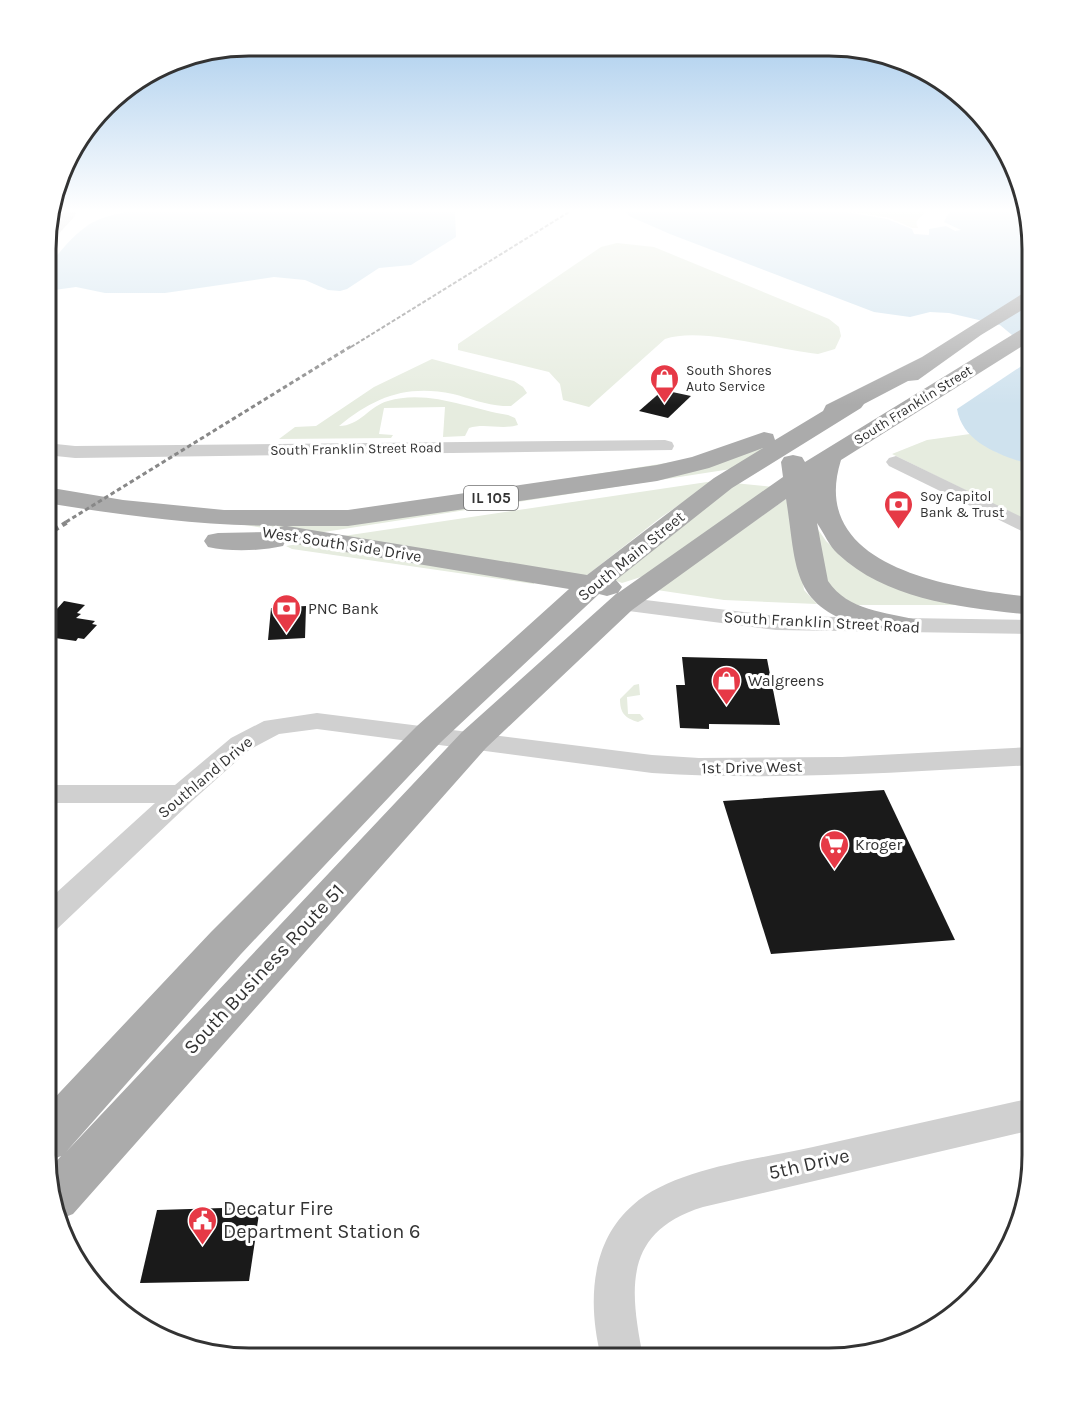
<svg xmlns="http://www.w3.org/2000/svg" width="1077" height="1403" font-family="Karla,sans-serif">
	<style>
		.green { fill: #e6ecdf }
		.water { fill: #cfe2ee }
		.building { fill: #1a1a1a }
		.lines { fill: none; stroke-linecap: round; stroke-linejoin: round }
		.minor { fill: #d0d0d0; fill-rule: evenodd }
		.major { fill: #ababab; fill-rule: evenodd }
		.rail-far2 { stroke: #888; stroke-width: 2; stroke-dasharray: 4 2; stroke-linecap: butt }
		.rail-far1 { stroke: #888; stroke-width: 3; stroke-dasharray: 4.5 3; stroke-linecap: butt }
		.rail { stroke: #888; stroke-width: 4.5; stroke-dasharray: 5 4.5; stroke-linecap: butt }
		.labels { text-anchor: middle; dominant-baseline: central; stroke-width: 6; stroke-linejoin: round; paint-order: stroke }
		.far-poi-label { font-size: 14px; fill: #333; stroke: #fff; text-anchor: start }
		.far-street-label { font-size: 14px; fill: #333; stroke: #fff }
		.shield { fill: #fff; stroke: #707070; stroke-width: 1.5 }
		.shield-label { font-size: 15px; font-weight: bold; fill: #333 }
		.street-label { font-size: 16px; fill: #333; stroke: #fff }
		.poi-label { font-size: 16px; fill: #333; stroke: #fff; text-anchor: start }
		.near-street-label { font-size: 20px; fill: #333; stroke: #fff }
		.near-poi-label { font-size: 20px; fill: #333; stroke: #fff; text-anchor: start }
		.rim { fill: none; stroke: #333; stroke-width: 3 }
	</style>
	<rect width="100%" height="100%" fill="#fff"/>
	<g class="green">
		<path d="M835 209H928L916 222 918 228H912L890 218Z"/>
		<path d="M617 243 654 247 829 319 839 327 841 336 835 349 818 354C776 350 701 326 665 339L589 407 563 400 560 384 549 372 458 350V344L601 247Z"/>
		<path d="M432 359 514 381 523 387 527 393 511 406H503C486 405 469 398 453 394 407 384 374 397 339 426 360 426 369 406 388 401 427 389 470 409 508 415L515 418 518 425C502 430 485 423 469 428L465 436 443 437 445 407 384 408 379 434 393 435 391 438 279 439 295 427 316 426 374 387Z"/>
		<path d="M970 434 996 452 1032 465V523L892 454 927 440Z"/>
		<path d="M767 447 731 469 324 532 303 534 225 522H292Z"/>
		<path d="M714 481 660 518 586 576 330 538Z"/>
		<path d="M734 483 773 487 644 576 622 583 617 581 616 578Z"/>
		<path d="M786 499 794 526 804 590 817 604 724 600 657 590Z"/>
		<path d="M817 528 826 541 846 560 955 603 954 605H855L827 587Z"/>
		<path d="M310 542 533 579 534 584 292 549 286 546Z"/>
		<path d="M639 684 640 695 627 697 628 714H640L644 719 638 722C625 718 620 713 620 699L634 685Z"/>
	</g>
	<g class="water">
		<path d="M147 209H446L455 213 456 237 411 265 379 268 347 289 340 291 328 290 305 280 274 277 165 293H105L76 287 47 291V267C83 225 89 216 147 209Z"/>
		<path d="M623 209H829L887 219 912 229 914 234 929 235V229L946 226 955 231 961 230 944 222 951 209H1023L1032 248V341L1012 335 1000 325 949 313 930 312 910 317 874 312 670 234 629 216Z"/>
		<path d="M1032 359V465C1002 456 963 444 957 409Z"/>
	</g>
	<g class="building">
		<path d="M663 390 691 396 668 418 639 411Z"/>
		<path d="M64 601 85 605 77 613 81 614 76 618 95 621 92 624 97 625 84 639 78 638 76 641 55 638 46 647V614L51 609 56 610Z"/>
		<path d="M306 606 305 638 268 640 271 608Z"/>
		<path d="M682 657 767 659 780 725 709 724V729L680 728 676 685H685Z"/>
		<path d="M884 790 955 940 771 954 723 801Z"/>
		<path d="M260 1207 249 1281 140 1283 157 1210Z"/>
	</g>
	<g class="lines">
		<g class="minor">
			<path d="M70 209 76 213 75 216 52 241 47 242V230L65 210Z"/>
			<path d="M665 440 672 442 674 446 672 450 75 458 46 455V443L75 446Z"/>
			<path d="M896 456 1032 522V536L889 466 886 462 889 458Z"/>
			<path d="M621 597 776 616 1032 620V634L776 630 613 609 610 604 613 599Z"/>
			<path d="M317 713 652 755 699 758 842 757 1032 747V765C905 772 779 781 652 773L317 729 279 734 249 750 192 801 56 930 45 934V903L155 803H46V785H175L231 738 264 721Z"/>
			<path d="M1032 1098V1130L703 1207C622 1232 630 1290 643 1357H601C588 1306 589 1243 633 1205 674 1168 760 1159 813 1147 886 1131 959 1114 1032 1098Z"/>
		</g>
		<path class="major" d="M1032 290V304L981 335 918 380 908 381 864 404 861 408 732 488 616 580 622 587 618 593 783 477 781 462 784 457 793 455 802 457 805 462 1025 327 1032 325V340L841 460C806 570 958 589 1032 597V615C966 608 888 601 838 554 829 546 824 533 817 523L828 581C848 611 886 612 917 620L921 626 917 632C900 637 883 631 867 627 789 608 797 565 786 499L632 610 486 748 73 1214 60 1219 49 1170 61 1156 47 1162 45 1108 211 932 417 726 569 589 285 542 283 546C261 551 230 552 208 547L204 541 208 535 218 533 273 532 275 528 284 526C203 526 126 516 46 503V487L123 500 224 510H348L657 465 692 457 764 432 773 434 775 440 823 411 826 405 922 357 1025 292ZM763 448 714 478 587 575 287 526H348L657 481 709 468ZM617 593 462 732 66 1152 241 954 441 742 599 594 607 596Z"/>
		<path class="rail-far2" d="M351 347 574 209"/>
		<path class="rail-far1" d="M66 522 353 345"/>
		<path class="rail" d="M46 535 69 521"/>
	</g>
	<linearGradient id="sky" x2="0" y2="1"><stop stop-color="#9ec6ea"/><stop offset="0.52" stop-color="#fff"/><stop offset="1" stop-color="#fff" stop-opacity="0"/></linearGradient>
	<rect width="1077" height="405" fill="url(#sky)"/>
	<defs>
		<symbol id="shop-pin" viewBox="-11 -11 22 30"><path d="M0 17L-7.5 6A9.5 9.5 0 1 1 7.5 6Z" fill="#e63946" stroke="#fff"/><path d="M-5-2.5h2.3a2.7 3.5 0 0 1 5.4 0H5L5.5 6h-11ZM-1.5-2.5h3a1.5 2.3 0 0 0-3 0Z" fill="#fff"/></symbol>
		<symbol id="bank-pin" viewBox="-11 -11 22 30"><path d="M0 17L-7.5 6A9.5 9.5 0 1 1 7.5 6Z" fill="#e63946" stroke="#fff"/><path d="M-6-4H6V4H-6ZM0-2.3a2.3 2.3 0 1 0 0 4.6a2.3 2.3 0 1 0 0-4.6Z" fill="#fff"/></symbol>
		<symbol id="supermarket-pin" viewBox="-11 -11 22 30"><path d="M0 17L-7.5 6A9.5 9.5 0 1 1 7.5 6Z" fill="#e63946" stroke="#fff"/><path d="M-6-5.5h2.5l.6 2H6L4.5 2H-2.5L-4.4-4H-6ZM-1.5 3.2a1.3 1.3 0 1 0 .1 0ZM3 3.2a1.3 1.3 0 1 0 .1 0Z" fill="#fff"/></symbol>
		<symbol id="civic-pin" viewBox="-11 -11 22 30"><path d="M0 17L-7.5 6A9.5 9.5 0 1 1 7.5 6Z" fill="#e63946" stroke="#fff"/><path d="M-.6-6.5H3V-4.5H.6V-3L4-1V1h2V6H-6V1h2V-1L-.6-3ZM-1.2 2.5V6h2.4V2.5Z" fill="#fff"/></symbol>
	</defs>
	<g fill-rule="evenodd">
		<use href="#shop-pin" x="648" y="362" width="33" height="45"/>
		<use href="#bank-pin" x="882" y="488" width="33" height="45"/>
		<use href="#bank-pin" x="270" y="592" width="33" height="45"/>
		<use href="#shop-pin" x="710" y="664" width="33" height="45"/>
		<use href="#supermarket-pin" x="818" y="828" width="33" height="45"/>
		<use href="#civic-pin" x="186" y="1204" width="33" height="45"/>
	</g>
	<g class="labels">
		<g class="far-poi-label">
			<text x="686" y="370">South Shores<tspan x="686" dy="16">Auto Service</tspan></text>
			<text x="920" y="496">Soy Capitol<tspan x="920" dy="16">Bank &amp; Trust</tspan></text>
		</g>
		<g class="far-street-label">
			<text transform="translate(913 405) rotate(-32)">South Franklin Street</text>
			<text transform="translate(356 449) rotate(-1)">South Franklin Street Road</text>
		</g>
		<rect class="shield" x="464" y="486" width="54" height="24" rx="4.5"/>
		<g class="shield-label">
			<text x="491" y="498">IL 105</text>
		</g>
		<g class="street-label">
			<text transform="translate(342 544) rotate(9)">West South Side Drive</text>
			<text transform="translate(631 556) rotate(-39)">South Main Street</text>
			<text transform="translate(822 622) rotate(3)">South Franklin Street Road</text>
			<text transform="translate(752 767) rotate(-1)">1st Drive West</text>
			<text transform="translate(205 777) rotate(-40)">Southland Drive</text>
		</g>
		<g class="poi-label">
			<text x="308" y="608">PNC Bank</text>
			<text x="748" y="680">Walgreens</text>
			<text x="855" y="844">Kroger</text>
		</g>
		<g class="near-street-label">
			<text transform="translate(264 969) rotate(-47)">South Business Route 51</text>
			<text transform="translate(809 1164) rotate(-13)">5th Drive</text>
		</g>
		<g class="near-poi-label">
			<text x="223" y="1208">Decatur Fire<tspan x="223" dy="23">Department Station 6</tspan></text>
		</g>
	</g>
	<path d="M0 0H1077V1403H0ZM249 56H829A193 193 0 0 1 1022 249V1155A193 193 0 0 1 829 1348H249A193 193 0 0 1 56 1155V249A193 193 0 0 1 249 56Z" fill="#fff" fill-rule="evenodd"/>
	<path class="rim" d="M249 56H829A193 193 0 0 1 1022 249V1155A193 193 0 0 1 829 1348H249A193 193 0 0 1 56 1155V249A193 193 0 0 1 249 56Z"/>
</svg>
